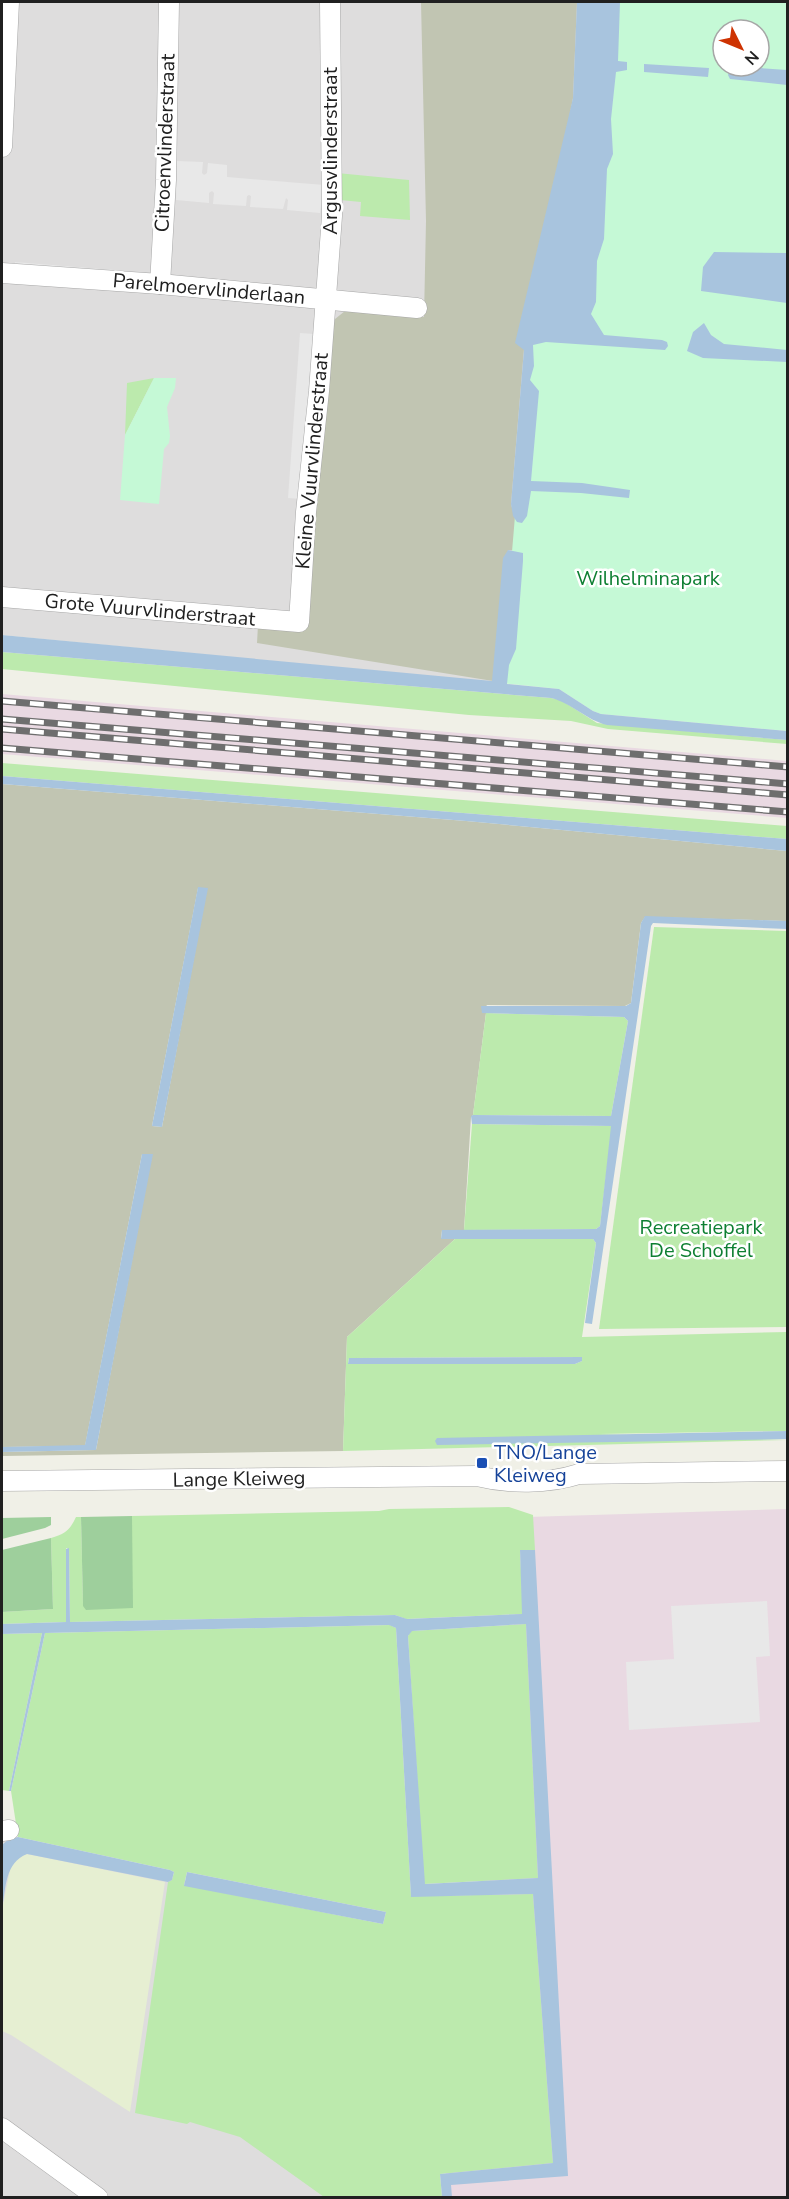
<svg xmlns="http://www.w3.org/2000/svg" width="789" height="2199" font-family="'Nunito Sans',sans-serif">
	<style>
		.residential { fill: #dedddd }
		.industrial { fill: #e9d9e2 }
		.construction { fill: #c1c5b2; fill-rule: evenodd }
		.farmland { fill: #e6efd2 }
		.grass { fill: #bceaad; fill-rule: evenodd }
		.forest { fill: #9ecf9c }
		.park { fill: #c5f9d6; fill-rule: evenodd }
		.parking { fill: #e8e8e8 }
		.water { fill: #a8c4de; fill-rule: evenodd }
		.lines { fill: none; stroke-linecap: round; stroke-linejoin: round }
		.minor-casing { stroke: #a7a7a7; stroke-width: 21 }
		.minor { stroke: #fff; stroke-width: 20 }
		.rail-casing { stroke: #6e6e6e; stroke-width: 7 }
		.rail { stroke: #fff; stroke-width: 4.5; stroke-dasharray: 14; stroke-linecap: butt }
		.transit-dot { fill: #1a4fb4; stroke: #fff; stroke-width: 2 }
		.labels { text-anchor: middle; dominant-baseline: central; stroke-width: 5; stroke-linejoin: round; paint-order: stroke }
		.street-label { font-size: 20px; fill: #202020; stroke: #fff }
		.park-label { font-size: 20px; fill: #0d7f32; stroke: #fff }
		.transit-label { font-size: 20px; fill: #164399; stroke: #fff; text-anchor: start }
	</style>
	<rect width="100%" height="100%" fill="#f0f0e7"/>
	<g class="residential">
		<path d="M2 2H597L530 337 501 683 2 635Z"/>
		<path d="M2 1840 187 1881 303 2129 351 2197 2 2198Z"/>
	</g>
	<g class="industrial">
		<path d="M2 694 787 761V818L2 754Z"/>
		<path d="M787 1509V2197H447L445 2179 527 1517Z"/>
	</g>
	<g class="construction">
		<path d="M421 2H577L573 98 524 349 511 504 524 551 508 550 493 681 257 643 258 625 302 627 330 323 345 311 424 317 426 221Z"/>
		<path d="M2 784 466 821 787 851V921L645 917 641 923 631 1003 625 1006 487 1005 482 1013H486L473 1115 471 1117 464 1230H442L441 1238 455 1239 347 1337 343 1451 2 1456V1452L96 1450 152 1154H142L85 1446 2 1447ZM198 888H207L162 1127 152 1126Z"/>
	</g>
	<path class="farmland" d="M27 1854 165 1882 130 2112 11 2035 2 2031V1910L11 1865 18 1857Z"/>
	<g class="grass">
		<path d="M337 173 409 180 410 220 360 216 361 202 340 200Z"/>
		<path d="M154 378 125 435 127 383Z"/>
		<path d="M2 652 551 698 561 700 597 723 787 740V744L608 729 571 721 469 715 2 669Z"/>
		<path d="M2 763 787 826V839L2 776Z"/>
		<path d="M654 927 787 931V1327L599 1329Z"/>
		<path d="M486 1013 624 1017 628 1021 611 1116 473 1115Z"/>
		<path d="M472 1124 612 1126 600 1226 596 1229 464 1230Z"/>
		<path d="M455 1239H593L596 1243 582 1337 787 1332V1431L599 1434 787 1440 343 1451 347 1337ZM582 1357V1361L575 1364 348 1363 349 1358Z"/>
		<path d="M509 1507 533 1515 535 1550H520L523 1614 406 1619 395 1615 70 1622 69 1549 66 1548V1622L2 1624V1612L53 1609 51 1538C65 1534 70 1530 76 1517H81L83 1605 87 1609 132 1607V1516L379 1511 389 1509Z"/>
		<path d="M526 1624 538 1878 424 1884 408 1636 411 1631Z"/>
		<path d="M390 1625 396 1628 411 1896 533 1894 553 2163 440 2174 442 2197H324L240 2137 190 2122 187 2124 135 2113 168 1882 172 1880 174 1872 170 1870 18 1837 11 1791 45 1633ZM187 1872 386 1912 383 1924 184 1885Z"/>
		<path d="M42 1633 9 1791 2 1790V1634Z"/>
	</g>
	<g class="forest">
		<path d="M132 1516 133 1608 86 1610 83 1606 81 1517Z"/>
		<path d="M51 1517V1525L45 1528 2 1539V1518Z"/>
		<path d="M51 1538 53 1609 2 1612V1550Z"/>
	</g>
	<g class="park">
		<path d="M597 2H787V731L601 714 593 711 559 689 501 683 530 337ZM723 30H759V66H723Z"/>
		<path d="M154 378H176L175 388 167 407 170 436 169 443 164 449 159 504 120 500 125 435Z"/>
	</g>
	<g class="parking">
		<path d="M177 161 203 162 202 173 204 175 207 173 208 163 227 165V177L324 185 320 213 287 210 288 200 286 198 283 209 250 207 251 196 249 195 247 196 246 206 213 204 214 193 212 191 209 193V203L176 200Z"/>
		<path d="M15 262 138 272 137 277 14 267Z"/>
		<path d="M300 333 314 334 300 499 288 498Z"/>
		<path d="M767 1601 770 1656 756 1657 760 1722 629 1730 626 1662 674 1659 671 1606Z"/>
	</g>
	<g class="water">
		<path d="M577 2H620L618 61 627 62V70L616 72 611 119 613 154 607 169 604 239 597 261 596 302 591 314 604 335 662 340 667 342 668 346 665 350 546 342 533 345 534 366 530 380 539 391 531 481 582 483 630 490 629 498 581 493 531 491 527 516 522 523 517 522 513 516 511 504 524 350 515 343 573 98Z"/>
		<path d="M644 64 709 68 708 77 644 72Z"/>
		<path d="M731 66 787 70V85L730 79 728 75Z"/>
		<path d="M714 252 787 253V303L701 291 703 267Z"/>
		<path d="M704 323 711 335 724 344 787 350V362L703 358 687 351 693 332Z"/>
		<path d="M508 550 523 553V561L516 649 509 665 507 684 559 689 593 711 601 714 787 731V740L607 725C586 720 572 703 551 698L2 652V635L492 681 503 558Z"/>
		<path d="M2 776 787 839V851L466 821 2 784Z"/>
		<path d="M198 887 208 888 162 1127 152 1126Z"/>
		<path d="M645 916 787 921V929L653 923 651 926 592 1324 585 1323 596 1243 593 1239H441L442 1230 596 1229 600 1226 611 1126 472 1124 471 1116 473 1115 611 1116 628 1021 624 1017 482 1013 481 1006H626L631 1003 641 923Z"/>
		<path d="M142 1154H153L96 1450 2 1452V1447L85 1445Z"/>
		<path d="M582 1357V1361L575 1364H348L349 1358Z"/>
		<path d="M787 1431V1439L437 1445 435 1441 437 1438Z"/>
		<path d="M69 1548 70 1622 395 1615 407 1619 522 1614 520 1550H535L568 2176 451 2185 452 2197H442L440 2174 553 2163 533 1894 411 1897 396 1628 389 1625 45 1633 11 1791H9L42 1633 2 1634V1624L66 1622V1549ZM526 1624 538 1878 425 1884 408 1636 412 1631Z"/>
		<path d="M18 1837 170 1870 174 1872 172 1880 168 1882 27 1854C5 1863 6 1887 2 1909V1845L9 1839Z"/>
		<path d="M187 1872 386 1912 383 1924 184 1886Z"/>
	</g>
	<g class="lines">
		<defs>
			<g id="minor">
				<path d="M2 147 9 2"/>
				<path d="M2 273 160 284 417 308"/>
				<path d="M160 284 166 180 169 2"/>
				<path d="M2 597 299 622 306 512 319 391 332 216 330 2"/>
				<path d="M2 1481 477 1476C509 1484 548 1484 579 1474L788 1471"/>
				<path d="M2 1831 9 1830"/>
				<path d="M2 2128 98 2198"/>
			</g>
		</defs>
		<use href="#minor" class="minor-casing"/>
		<use href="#minor" class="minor"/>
		<defs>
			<g id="rail">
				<path d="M2 701 788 767"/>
				<path d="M2 719 788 784"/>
				<path d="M2 729 788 795"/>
				<path d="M2 748 788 812"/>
			</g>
		</defs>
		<use href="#rail" class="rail-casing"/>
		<use href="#rail" class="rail"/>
	</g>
	<rect class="transit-dot" x="476" y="1457" width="12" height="12" rx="3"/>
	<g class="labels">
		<g class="street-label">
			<text transform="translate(165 143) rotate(-88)">Citroenvlinderstraat</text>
			<text transform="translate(330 151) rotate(-90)">Argusvlinderstraat</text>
			<text transform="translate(209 289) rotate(5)">Parelmoervlinderlaan</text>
			<text transform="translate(312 461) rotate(-85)">Kleine Vuurvlinderstraat</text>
			<text transform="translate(150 610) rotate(5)">Grote Vuurvlinderstraat</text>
			<text transform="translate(239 1479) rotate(-1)">Lange Kleiweg</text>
		</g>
		<g class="park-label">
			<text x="648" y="578">Wilhelminapark</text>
			<text x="701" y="1227">Recreatiepark<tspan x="701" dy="23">De Schoffel</tspan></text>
		</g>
		<g class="transit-label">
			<text x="494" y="1452">TNO/Lange<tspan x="494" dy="23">Kleiweg</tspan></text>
		</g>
	</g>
	<rect width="789" height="2199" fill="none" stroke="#202020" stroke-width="6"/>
	<g transform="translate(741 48) rotate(133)"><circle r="28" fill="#ffffff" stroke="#a6a6a6" stroke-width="1.5"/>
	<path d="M0-4.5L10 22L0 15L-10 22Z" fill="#ce3302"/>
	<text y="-9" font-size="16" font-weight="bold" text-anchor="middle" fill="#202020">N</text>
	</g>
</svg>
